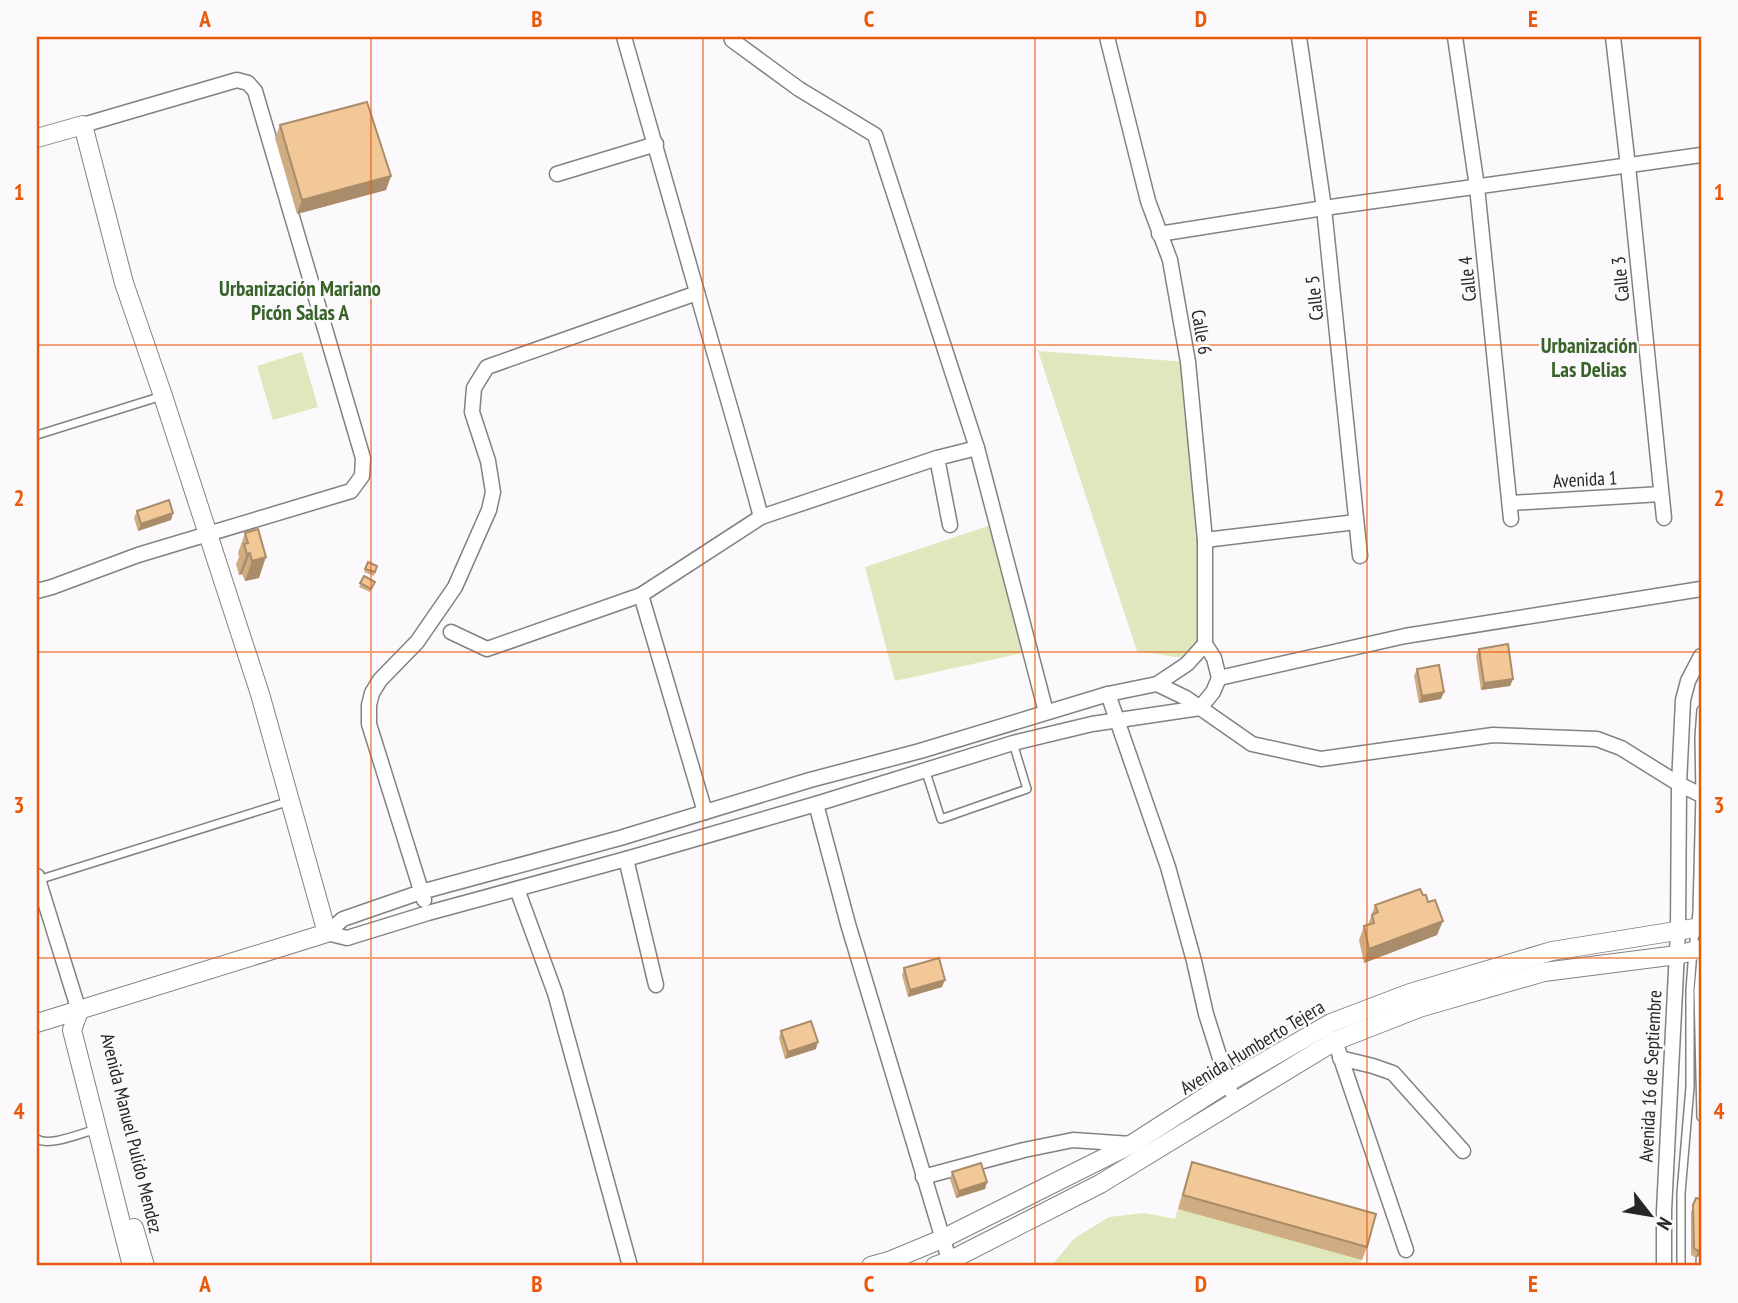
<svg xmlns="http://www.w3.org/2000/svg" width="1738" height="1303" font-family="'PT Sans Narrow',sans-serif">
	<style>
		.green { fill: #e0e7bc }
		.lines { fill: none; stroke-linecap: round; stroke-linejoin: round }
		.service-casing { stroke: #838183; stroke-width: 10 }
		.minor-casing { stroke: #838183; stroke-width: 17 }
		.tertiary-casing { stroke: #838183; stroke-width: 20 }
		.service { stroke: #fff; stroke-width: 7 }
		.minor { stroke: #fff; stroke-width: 14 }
		.tertiary { stroke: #fff; stroke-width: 18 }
		.wall { fill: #d0ac83 }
		.shaded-wall { fill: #a98c6a }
		.building { fill: #f2c898; stroke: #a98c6a; stroke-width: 2 }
		.grid { fill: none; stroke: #e8590c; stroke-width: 2; stroke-opacity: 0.55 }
		.labels { text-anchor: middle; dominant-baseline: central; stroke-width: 5; stroke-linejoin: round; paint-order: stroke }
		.street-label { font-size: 19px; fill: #272627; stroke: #fcf9fc }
		.neighbourhood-label { font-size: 21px; font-weight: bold; fill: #376329; stroke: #fcf9fc }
		.neatline { fill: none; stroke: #e8590c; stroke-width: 2.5 }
		.grid-label { font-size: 23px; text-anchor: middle; font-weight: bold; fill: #e8590c }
	</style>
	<rect width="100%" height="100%" fill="#fcf9fc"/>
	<g class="green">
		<path d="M1038 351 1188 362 1209 531 1202 661 1137 651Z"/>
		<path d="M302 352 318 407 273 420 257 366Z"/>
		<path d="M991 525 1027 652 895 681 865 567Z"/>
		<path d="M1187 1176 1371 1227 1360 1266H1051L1075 1238 1109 1217 1145 1213 1175 1219Z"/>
	</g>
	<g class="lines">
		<defs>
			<g id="service">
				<path d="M37 435 162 396"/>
				<path d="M925 769 941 819 1027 789 1013 743"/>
				<path d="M38 880 290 801"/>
				<path d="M1701 959 1698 991 1701 1117"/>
				<path d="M37 1139C50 1147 81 1133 97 1129"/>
				<path d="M1681 1266V1193L1690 1087V990L1693 950 1697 912 1700 794 1699 737 1701 710"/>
				<path d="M1700 1266 1701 1239"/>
			</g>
			<g id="minor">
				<path d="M624 37C649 122 673 207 697 292 718 367 741 442 761 517"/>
				<path d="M731 37 732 40 799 89 875 135 977 448 1046 712"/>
				<path d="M1107 37 1148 201 1170 260 1188 362 1205 540V644"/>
				<path d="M1299 37 1324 208 1360 556"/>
				<path d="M1455 37 1477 187 1511 519"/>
				<path d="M1613 37 1628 166 1664 518"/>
				<path d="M557 174 656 144"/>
				<path d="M1159 234 1324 208 1701 155"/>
				<path d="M937 458 950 525"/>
				<path d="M1511 503 1661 494"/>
				<path d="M1205 540 1356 522"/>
				<path d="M37 591 52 587 138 555 351 491 362 476 363 458 255 91 248 83 237 80 83 125"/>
				<path d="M641 595 705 812"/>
				<path d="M451 632 487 649 641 595 761 517 937 458 977 448"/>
				<path d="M1219 678 1405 636 1701 589"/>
				<path d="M1157 684 1186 698 1252 744 1321 759 1493 735 1597 739 1621 748 1679 784 1701 795"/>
				<path d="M1108 694 1168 867 1194 961 1206 1014 1230 1090"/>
				<path d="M816 804 848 924 951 1266"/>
				<path d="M626 859 656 985"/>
				<path d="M37 876 79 1011"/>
				<path d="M517 889 555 993 630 1266"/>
				<path d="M424 900 369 724V705L372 693 380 680 417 642 455 587 489 510 493 492 488 461 472 412 474 388 487 367 697 293"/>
				<path d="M327 933 347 938 428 913 626 859 816 804 1013 743 1092 724 1200 708 1213 692 1219 678 1214 658 1205 644"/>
				<path d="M327 933 343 919 421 892 620 838 810 780 920 751 1108 694 1157 684 1187 664 1205 644"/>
				<path d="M1335 1041 1406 1250"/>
				<path d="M1340 1058 1373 1066 1393 1073 1463 1151"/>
				<path d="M923 1177 1024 1150 1073 1140 1131 1144"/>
				<path d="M1664 1266V1211L1678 931 1679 784 1683 700 1688 681 1701 656"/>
			</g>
			<g id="tertiary">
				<path d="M37 138 83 125 124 283 163 396 260 694 327 933 37 1023"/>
				<path d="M79 1011 72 1030 132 1266"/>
				<path d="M134 1228 145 1266"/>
				<path d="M871 1266 889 1261 942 1239 1132 1144 1227 1083 1331 1023 1410 993 1552 951 1701 927"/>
				<path d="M935 1266 949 1261 1100 1184 1335 1041 1419 1008 1544 972 1677 955 1701 949"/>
			</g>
		</defs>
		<use href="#service" class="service-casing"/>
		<use href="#minor" class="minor-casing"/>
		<use href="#tertiary" class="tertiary-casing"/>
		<use href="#service" class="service"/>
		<use href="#minor" class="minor"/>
		<use href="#tertiary" class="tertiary"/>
	</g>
	<g class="wall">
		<path d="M280 125 391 176 386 190 297 214 275 138Z"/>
		<path d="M137 511 173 513 171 520 138 531 134 518Z"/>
		<path d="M245 533 259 578 245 581 242 574 239 575 236 564 239 557 238 553Z"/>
		<path d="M368 562 377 566 374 576 364 572Z"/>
		<path d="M364 576 375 582 370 592 359 587Z"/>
		<path d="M1479 649 1513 679 1510 686 1481 690 1476 656Z"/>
		<path d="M1417 669 1441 699 1419 703 1414 676Z"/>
		<path d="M1375 905 1437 935 1364 963 1359 940 1364 926 1368 925Z"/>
		<path d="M904 968 942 987 908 997 902 975Z"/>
		<path d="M781 1031 816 1049 785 1059 779 1038Z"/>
		<path d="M1192 1162 1367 1247 1362 1260 1178 1209Z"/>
		<path d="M952 1172 987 1182 985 1189 956 1198 950 1179Z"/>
		<path d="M1696 1198 1700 1255 1696 1258 1691 1255V1212Z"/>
	</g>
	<g class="shaded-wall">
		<path d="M391 176 386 190 297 214 302 200Z"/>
		<path d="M173 513 171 520 138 531 141 524Z"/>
		<path d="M250 553 242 574 239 575 247 554Z"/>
		<path d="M266 557 259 578 245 581 252 561Z"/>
		<path d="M1513 679 1510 686 1481 690 1484 683Z"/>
		<path d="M1444 692 1441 699 1419 703 1422 696Z"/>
		<path d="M1443 921 1437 935 1364 963 1369 949Z"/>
		<path d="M945 980 942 987 908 997 910 990Z"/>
		<path d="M818 1042 816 1049 785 1059 788 1052Z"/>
		<path d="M987 1182 985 1189 956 1198 959 1191Z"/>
		<path d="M1701 1249 1700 1255 1696 1258 1698 1251Z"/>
	</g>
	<g class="building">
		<path d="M367 102 391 176 302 200 280 125Z"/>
		<path d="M169 500 173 513 141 524 137 511Z"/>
		<path d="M258 529 266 557 252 561 250 553 247 554 244 544 248 543 245 533Z"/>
		<path d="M368 562 377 566 375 572 365 569Z"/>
		<path d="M364 576 375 582 371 589 360 583Z"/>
		<path d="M1508 644 1513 679 1484 683 1479 649Z"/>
		<path d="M1439 665 1444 692 1422 696 1417 669Z"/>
		<path d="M1420 889 1423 895H1426L1428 902 1435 900 1443 921 1369 949 1364 926 1374 923 1372 915 1378 912 1375 905Z"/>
		<path d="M939 958 945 980 910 990 904 968Z"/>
		<path d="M811 1021 818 1042 788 1052 781 1031Z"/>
		<path d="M1192 1162 1376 1214 1367 1247 1183 1195Z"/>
		<path d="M981 1163 987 1182 959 1191 952 1172Z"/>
		<path d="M1696 1198 1701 1199V1249L1698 1251 1694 1248 1693 1205Z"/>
	</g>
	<path class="grid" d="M371 37V1266M703 37V1266M1035 37V1266M1367 37V1266M37 345H1701M37 652H1701M37 958H1701"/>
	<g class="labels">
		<g class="street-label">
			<text transform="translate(1467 279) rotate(-96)">Calle 4</text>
			<text transform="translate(1620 279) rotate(-96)">Calle 3</text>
			<text transform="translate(1314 298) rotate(-96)">Calle 5</text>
			<text transform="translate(1202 332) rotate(80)">Calle 6</text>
			<text transform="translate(1585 479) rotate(-3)">Avenida 1</text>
			<text transform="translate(1252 1047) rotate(-31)">Avenida Humberto Tejera</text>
			<text transform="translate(1650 1076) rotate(-87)">Avenida 16 de Septiembre</text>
			<text transform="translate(132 1133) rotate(76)">Avenida Manuel Pulido Mendez</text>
		</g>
		<g class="neighbourhood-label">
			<text x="300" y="288">Urbanización Mariano<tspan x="300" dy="24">Picón Salas A</tspan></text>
			<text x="1589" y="345">Urbanización<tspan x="1589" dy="24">Las Delias</tspan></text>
		</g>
	</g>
	<rect width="1738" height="1303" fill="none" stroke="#fcf9fc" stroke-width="77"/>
	<g transform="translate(1650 1215) rotate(121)" stroke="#fcf9fc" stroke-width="5" paint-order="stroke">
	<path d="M0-5L12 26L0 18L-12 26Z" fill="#272627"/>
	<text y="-10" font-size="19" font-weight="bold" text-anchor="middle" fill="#272627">N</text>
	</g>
	<rect x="38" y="38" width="1662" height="1226" class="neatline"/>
	<g class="grid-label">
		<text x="205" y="27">A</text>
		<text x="537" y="27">B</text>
		<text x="869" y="27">C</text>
		<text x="1201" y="27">D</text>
		<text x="1533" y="27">E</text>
		<text x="19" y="200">1</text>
		<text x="1719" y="200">1</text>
		<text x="19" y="506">2</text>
		<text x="1719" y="506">2</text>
		<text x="19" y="813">3</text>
		<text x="1719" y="813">3</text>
		<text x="19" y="1119">4</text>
		<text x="1719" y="1119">4</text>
		<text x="205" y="1292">A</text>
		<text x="537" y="1292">B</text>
		<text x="869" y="1292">C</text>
		<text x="1201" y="1292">D</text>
		<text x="1533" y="1292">E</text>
	</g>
</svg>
